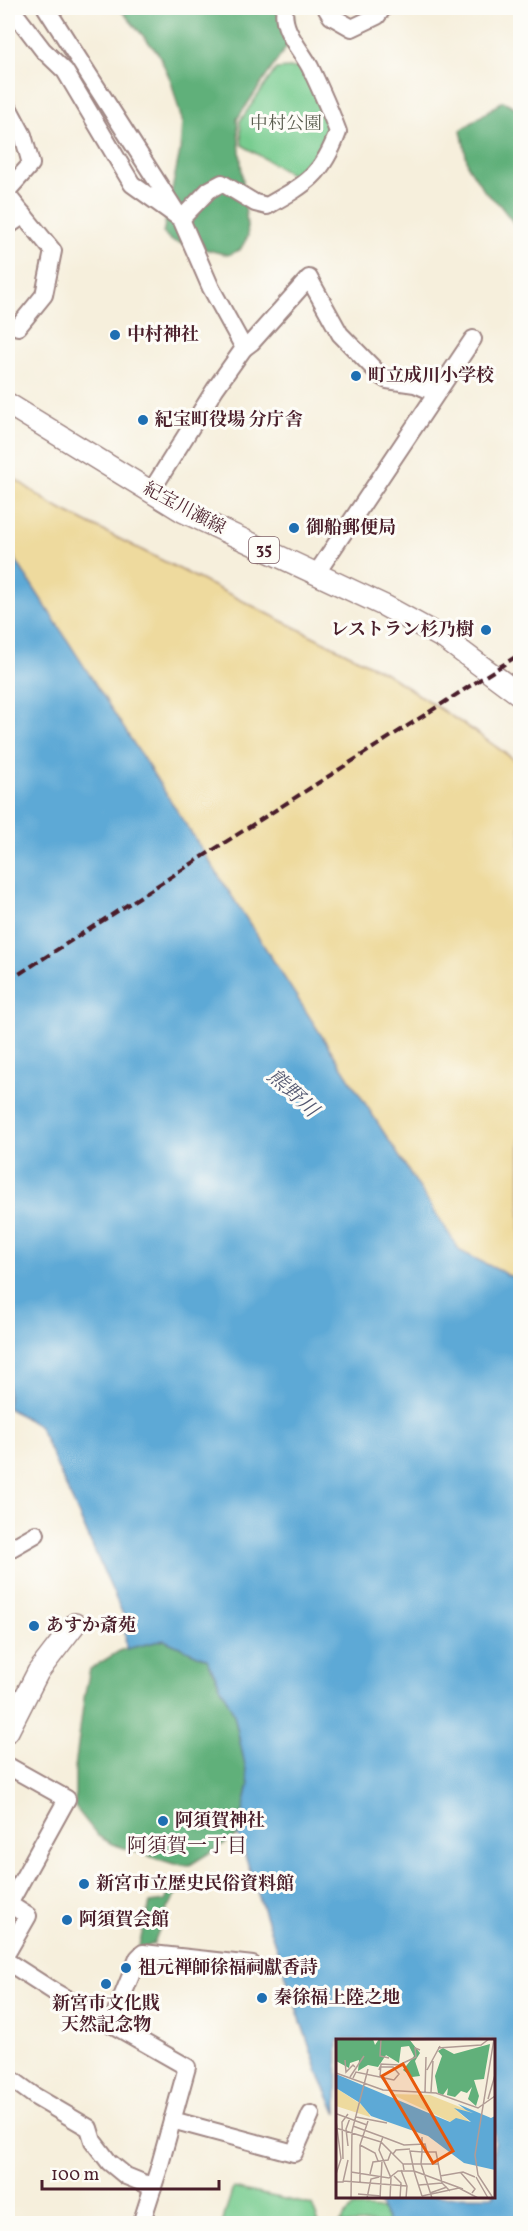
<svg xmlns="http://www.w3.org/2000/svg" width="528" height="2231" font-family="Vollkorn,'Noto Serif JP',serif">
	<style>
		.green { fill: #77cc8f; stroke: #60765d; stroke-width: 1.5 }
		.forest { fill: #61b07a; stroke: #566852; stroke-width: 1.5 }
		.sand { fill: #eeda9e; stroke: #9c7c64; stroke-width: 1.5 }
		.water { fill: #5da9d6; stroke: #546480; stroke-width: 1.5 }
		.lines { fill: none; stroke-linecap: round; stroke-linejoin: round }
		.minor-casing { stroke: #a08784; stroke-width: 20 }
		.major-casing { stroke: #a08784; stroke-width: 24 }
		.minor { stroke: #fff; stroke-width: 16 }
		.major { stroke: #fff; stroke-width: 21 }
		.rail { stroke: #4a1f2b; stroke-width: 4; stroke-dasharray: 9 4.5; stroke-linecap: butt }
		.poi-dot { fill: #1f6fb2; stroke: #fdfcf7; stroke-width: 2 }
		.labels { text-anchor: middle; dominant-baseline: central; stroke-width: 6; stroke-linejoin: round; paint-order: stroke }
		.shield { fill: #fdfcf7; stroke: #806168; stroke-width: 1.5 }
		.shield-label { font-size: 16px; font-weight: bold; fill: #4a1f2b }
		.park-label { font-size: 18px; fill: #5a5c4e; stroke: #fdfcf7 }
		.poi-label { font-size: 18px; font-weight: bold; fill: #4a1f2b; stroke: #fdfcf7; text-anchor: start }
		.street-label { font-size: 18px; fill: #4a1f2b; stroke: #fdfcf7 }
		.water-label { font-size: 20px; font-style: italic; fill: #52566f; stroke: #fdfcf7 }
		.neighbourhood-label { font-size: 20px; fill: #4a1f2b; stroke: #fdfcf7 }
		.inset-road { fill: none; stroke: #b19c95; stroke-width: 1.5 }
		.view { fill: #e8590c; fill-opacity: 0.15; stroke: #e8590c; stroke-width: 3 }
		.inset-edge { fill: none; stroke: #4a1f2b; stroke-width: 3 }
	</style>
	<rect width="100%" height="100%" fill="#fdfcf7"/>
	<filter id="ink" filterUnits="userSpaceOnUse"><feTurbulence type="fractalNoise" baseFrequency=".0167" numOctaves="2"/><feDisplacementMap in="SourceGraphic" scale="12" xChannelSelector="R" yChannelSelector="G"/><feConvolveMatrix kernelMatrix="1 2 1 2 8 2 1 2 1" color-interpolation-filters="sRGB"/></filter>
	<filter id="wash" filterUnits="userSpaceOnUse"><feTurbulence type="fractalNoise" baseFrequency=".008" numOctaves="4" result="noise"/><feDisplacementMap in="SourceGraphic" scale="24" xChannelSelector="R" yChannelSelector="G"/><feGaussianBlur stdDeviation="1.35" result="paint"/><feColorMatrix in="noise" values="0 0 0 0 0 0 0 0 0 0 0 0 0 0 0 0 0 1.4 0 .05"/><feComposite in="paint" operator="in"/></filter>
	<g filter="url(#wash)">
		<rect width="100%" height="100%" fill="#f6efdc"/>
		<g class="green">
			<path d="M303 67 330 131 327 147 300 180 242 145 240 121 276 69Z"/>
			<path d="M233 2188 312 2205 319 2223H222Z"/>
			<path d="M353 2207 382 2209 389 2223 339 2224Z"/>
		</g>
		<g class="forest">
			<path d="M119 8H294V36L237 119 248 236 240 250 228 255 172 241 163 233 180 151 182 121 171 81 158 53Z"/>
			<path d="M503 101 520 110V231L499 204 485 192 468 166 461 130Z"/>
			<path d="M164 1640 207 1659 234 1714 249 1784 238 1835 190 1865 174 1864 112 1844 98 1836 75 1807V1768L84 1698 90 1669 121 1650Z"/>
			<path d="M173 1885 180 1887 165 1914 154 1943 142 1950 138 1949 150 1903 165 1901Z"/>
		</g>
		<path class="sand" d="M8 474 54 506 384 672 474 731 520 764V1281L460 1251 15 559 8 544Z"/>
		<path class="water" d="M8 544 15 559 460 1251 520 1281V2223H389L376 2197 494 2196V2040H338L337 2114 320 2078 238 1835 249 1784 234 1714 207 1659 164 1640 126 1649 124 1617 39 1426 8 1408Z"/>
	</g>
	<g filter="url(#ink)">
		<g class="lines">
			<defs>
				<g id="minor">
					<path d="M8 8 14 12 43 50 65 71 132 184 178 217"/>
					<path d="M46 8 181 219 211 288 244 348 215 389 150 493"/>
					<path d="M326 8 331 16 352 28 377 16 383 8"/>
					<path d="M8 107 23 135 31 164 8 190V196L53 251 44 295 18 327"/>
					<path d="M181 219 209 190 222 183 255 203 267 206C306 184 322 176 338 132 330 110 320 88 310 67 301 50 280 28 285 8"/>
					<path d="M8 226 24 215"/>
					<path d="M244 348 252 342 309 278 340 334 382 377 387 380 415 384 436 393"/>
					<path d="M316 574 473 339"/>
					<path d="M8 1550 36 1534"/>
					<path d="M8 1766 67 1799 9 1904 28 1916 8 1951"/>
					<path d="M8 1962 53 1991 187 2067 159 2168 141 2224"/>
					<path d="M111 2024 138 1958 143 1953 253 1965"/>
					<path d="M14 2081 36 2097 89 2128 93 2141 109 2162 126 2176 153 2187"/>
					<path d="M172 2120 294 2153 311 2114"/>
				</g>
				<g id="major">
					<path d="M8 404 184 512 385 606 445 639 520 695"/>
					<path d="M8 1731 38 1672 75 1624"/>
				</g>
			</defs>
			<use href="#minor" class="minor-casing"/>
			<use href="#major" class="major-casing"/>
			<use href="#minor" class="minor"/>
			<use href="#major" class="major"/>
			<path class="rail" d="M8 981 520 654"/>
		</g>
	</g>
	<g class="poi-dot">
		<circle cx="115" cy="335" r="6"/>
		<circle cx="356" cy="376" r="6"/>
		<circle cx="143" cy="420" r="6"/>
		<circle cx="294" cy="528" r="6"/>
		<circle cx="486" cy="630" r="6"/>
		<circle cx="34" cy="1626" r="6"/>
		<circle cx="163" cy="1821" r="6"/>
		<circle cx="84" cy="1884" r="6"/>
		<circle cx="67" cy="1920" r="6"/>
		<circle cx="126" cy="1968" r="6"/>
		<circle cx="106" cy="1984" r="6"/>
		<circle cx="262" cy="1998" r="6"/>
	</g>
	<g class="labels">
		<rect class="shield" x="249" y="537" width="30" height="26" rx="4.5"/>
		<g class="shield-label">
			<text x="264" y="550">35</text>
		</g>
		<g class="park-label">
			<text x="286" y="124">中村公園</text>
		</g>
		<g class="poi-label">
			<text x="127" y="335">中村神社</text>
			<text x="368" y="376">町立成川小学校</text>
			<text x="155" y="420">紀宝町役場 分庁舎</text>
			<text x="306" y="528">御船郵便局</text>
			<text x="474" y="630" text-anchor="end">レストラン杉乃樹</text>
			<text x="46" y="1626">あすか斎苑</text>
			<text x="175" y="1821">阿須賀神社</text>
			<text x="96" y="1884">新宮市立歴史民俗資料館</text>
			<text x="79" y="1920">阿須賀会館</text>
			<text x="138" y="1968">祖元禅師徐福祠獻香詩</text>
			<text x="274" y="1998">秦徐福上陸之地</text>
			<text x="106" y="2004" text-anchor="middle">新宮市文化戝<tspan x="106" dy="21">天然記念物</tspan></text>
		</g>
		<g class="street-label">
			<text transform="translate(184 509) rotate(28)">紀宝川瀬線</text>
		</g>
		<g class="water-label">
			<text transform="translate(292 1094) rotate(42)">熊野川</text>
		</g>
		<g class="neighbourhood-label">
			<text x="187" y="1847">阿須賀一丁目</text>
		</g>
	</g>
	<g transform="translate(336 2039)">
		<rect width="159" height="159" fill="#f6efdc"/>
		<path d="M0 0H37L39 6 43 0H73L84 14 79 22 84 37 76 38 67 31 78 17 73 7 65 8 63 24 50 16 42 28 32 26 22 32 23 21 14 24 13 29 0 22ZM154 5 148 40 138 41 143 57 140 67 132 60 136 48 131 54 125 52 119 58 111 56 112 49 107 56 102 54 99 37 106 17 102 12 107 9 118 15Z" fill="#61b07a"/>
		<path d="M0 49 32 70 34 78 0 67ZM55 55 94 56 139 74 120 71 135 84 115 83Z" fill="#eeda9e"/>
		<path d="M0 35 114 83 120 79 135 83 118 69 137 74 130 71 122 65 155 79 159 77V131L128 124 92 97 35 77 24 64 0 49Z" fill="#5da9d6"/>
		<path class="inset-road" d="M45 0 44 17 53 19M74 1 129 0M102 9 145 6 153 0M9 21 10 33 17 26 19 28M43 31 44 28H57L63 35 58 41M91 31 104 7M0 34 47 51 100 54 142 69 159 57M14 38 28 17M17 39 20 33 58 41M54 49 44 37 45 25 63 26 80 18 79 9 84 11M89 53 90 18M95 53 97 22M152 60 159 36M1 75 31 86M20 78 51 84M17 87 47 98 45 103 67 125 68 131M0 89 45 103 43 111 55 139 54 159M47 98 68 106 89 105 91 113M24 106 39 114 42 122M12 107 10 90 14 79M57 115 60 111 74 110M7 120 6 83 12 75M67 125H103M65 131 71 147 70 159M78 132 127 150M78 132 86 157M15 133 53 139 62 132H78L74 112 86 113V98M125 134 139 150 136 154M0 135 5 120 0 82M34 135 37 123 52 121 55 113M58 137 65 144 64 159M104 137 127 133 139 138M140 138 152 159M7 142 71 147M0 143H7L12 121M24 144V106L32 82M83 146 106 144M94 154 111 148M22 155 45 157M86 157 123 149 142 159M15 159 16 92 32 30M31 159 35 140 43 138M44 159 46 122M96 159 85 125 86 113H100L106 144 114 152M157 159 142 136 139 116 158 0"/>
		<path class="view" d="M67 25 117 112 97 124 46 37Z"/>
		<rect width="159" height="159" class="inset-edge"/>
	</g>
	<rect width="528" height="2231" fill="none" stroke="#fdfcf7" stroke-width="30"/>
	<path d="M42 2180v9h177v-9" fill="none" stroke="#4a1f2b" stroke-width="3"/>
	<text x="51" y="2180" font-size="18" fill="#4a1f2b" stroke="#fdfcf7" stroke-width="4.5" paint-order="stroke">100 m</text>
</svg>
